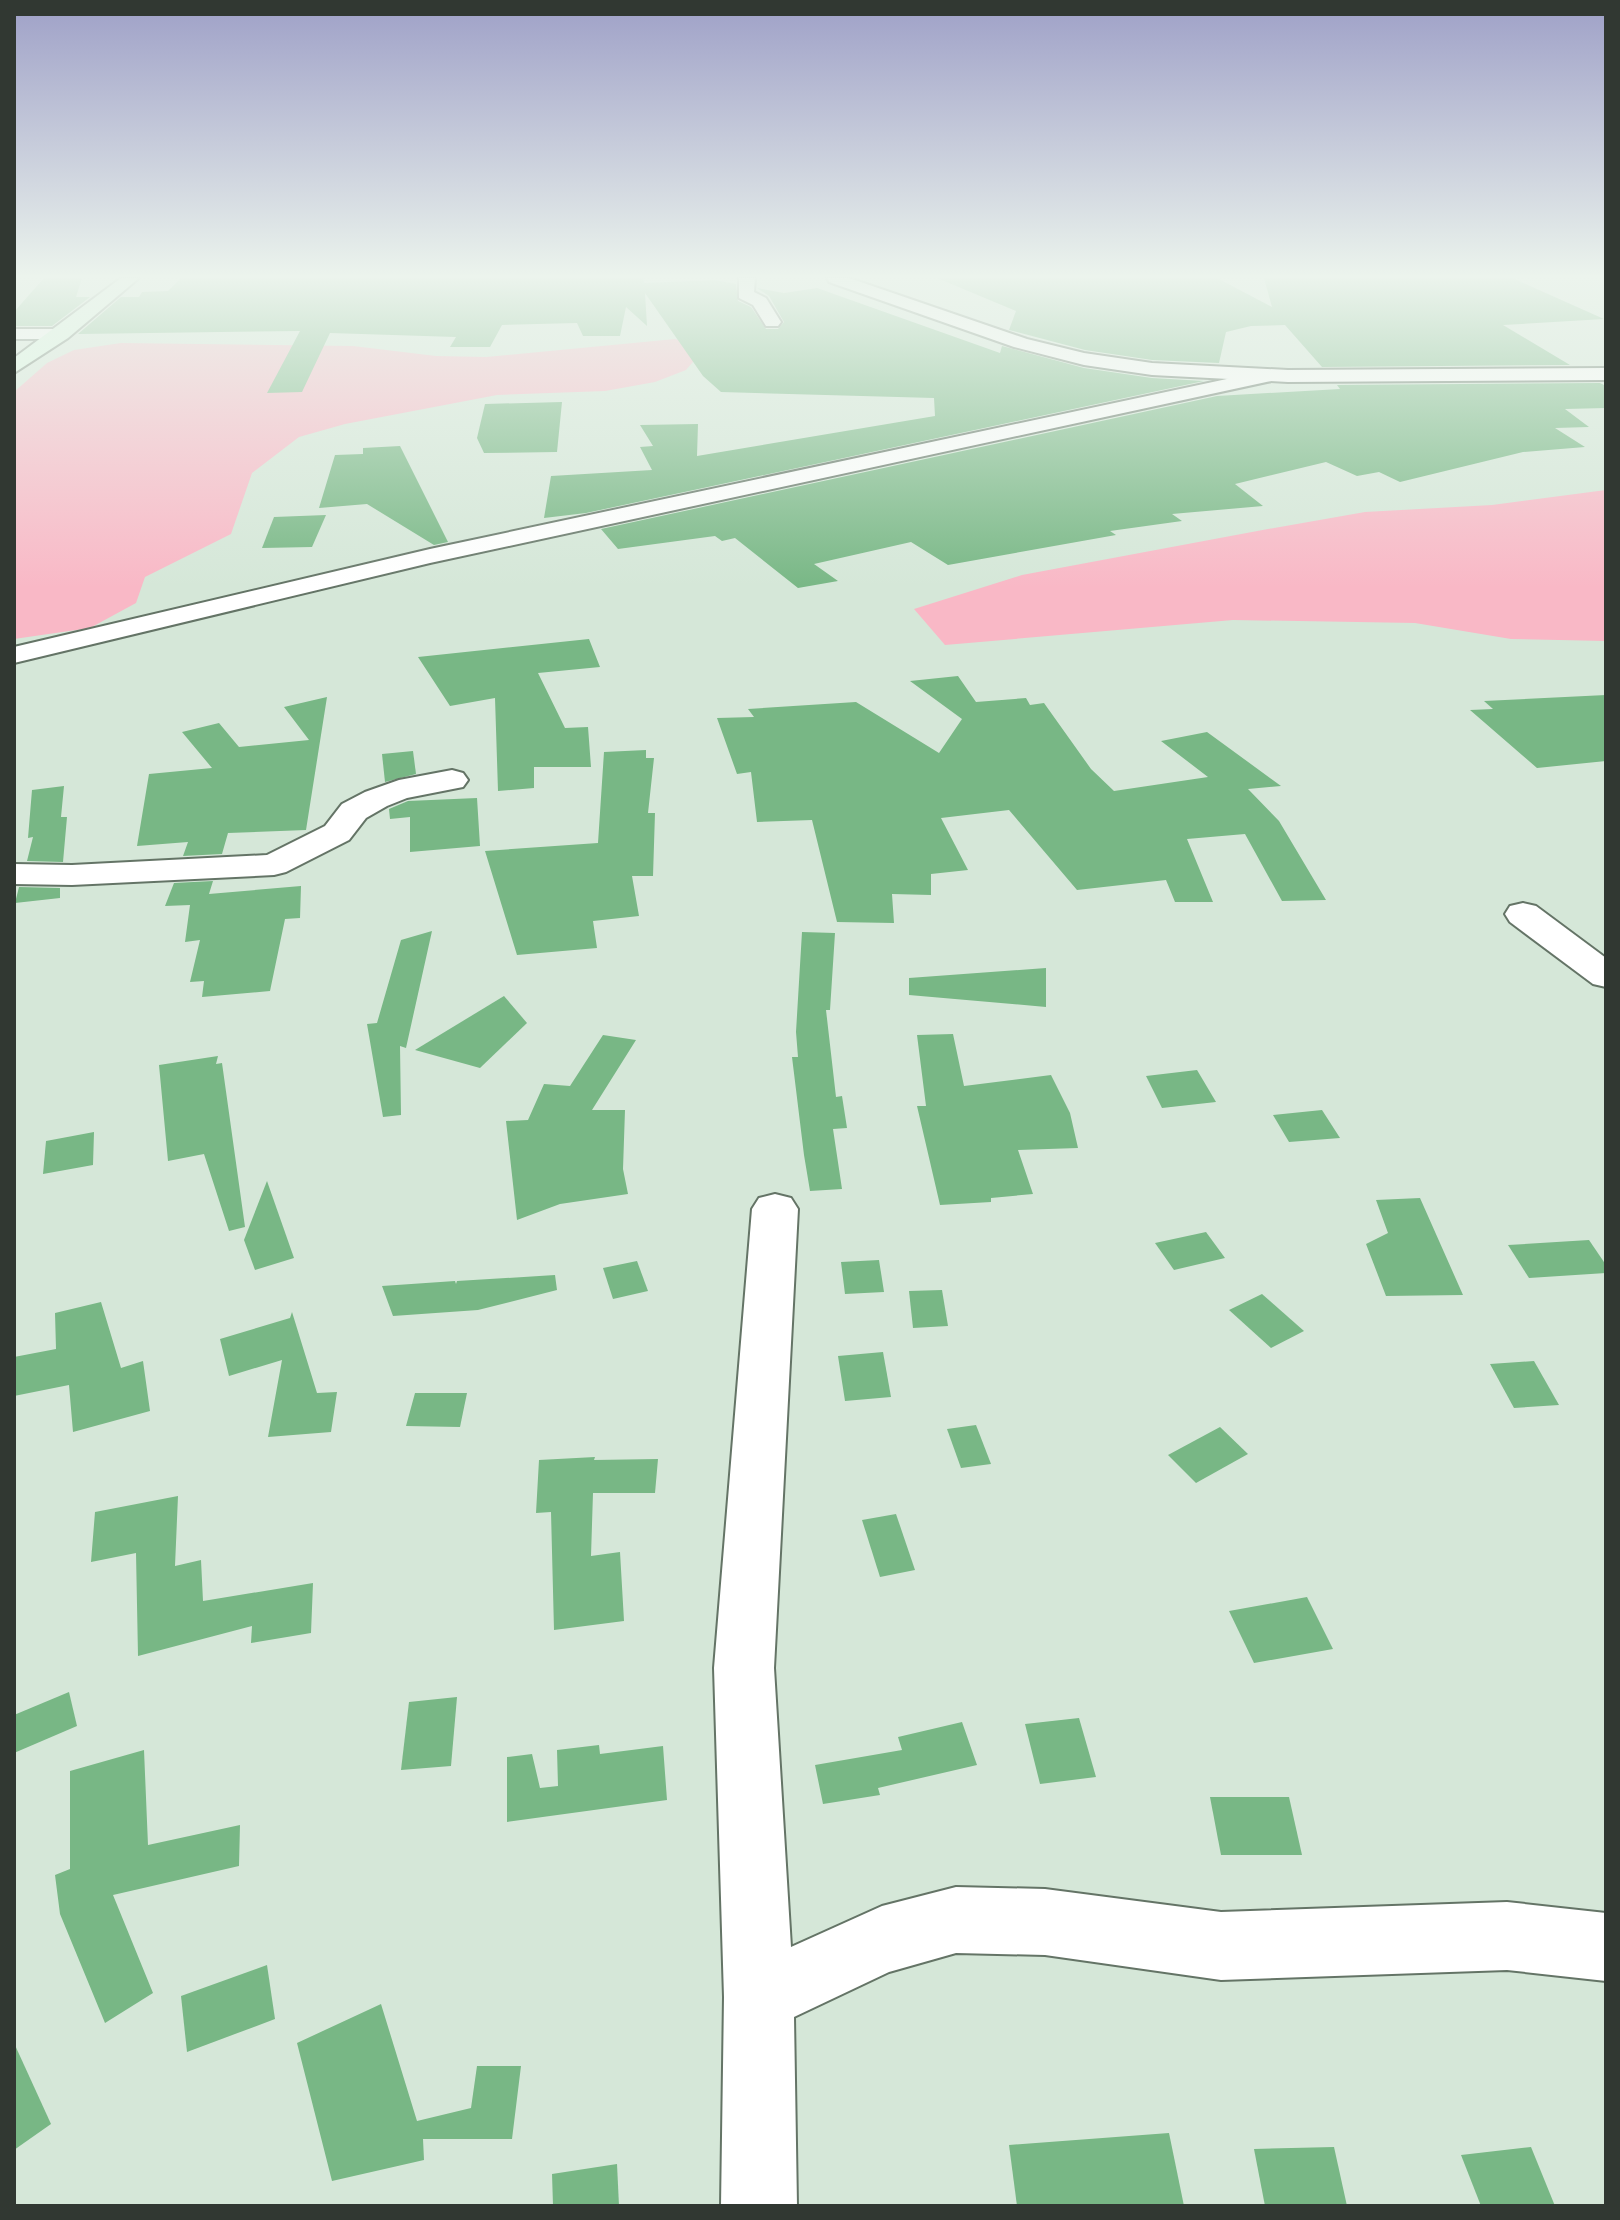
<svg xmlns="http://www.w3.org/2000/svg" width="1620" height="2220" font-family="Jost,sans-serif">
	<style>
		.green { fill: #f9b8c6 }
		.building { fill: #78b785 }
		.lines { fill: none; stroke-linecap: round; stroke-linejoin: round }
		.minor-casing { stroke: #647466; stroke-width: 4 }
		.tertiary-casing { stroke: #647466; stroke-width: 4 }
		.secondary-casing { stroke: #647466; stroke-width: 4 }
		.minor { fill: #fff; fill-rule: evenodd }
		.tertiary { fill: #fff; fill-rule: evenodd }
		.secondary { fill: #dafbe2; fill-rule: evenodd }
	</style>
	<rect width="100%" height="100%" fill="#d5e7d8"/>
	<g class="green">
		<path d="M675 339 691 344 698 356 686 370 655 382 605 391 497 395 345 424 299 437 252 473 231 534 145 577 136 603 90 628 14 639V392L47 363 74 350 121 343 353 346 436 356 486 357Z"/>
		<path d="M1606 490V641L1511 639 1415 623 1233 620 945 645 914 609 1022 575 1268 529 1365 512 1492 505Z"/>
	</g>
	<g class="building">
		<path d="M44 278H82L76 297H90L52 326H14V312Z"/>
		<path d="M181 278H643L644 283 715 280 736 284 738 301 751 307 766 329H778L784 322 769 296 757 288 784 293 817 288 1000 353 1002 346 1084 368 1152 378 1204 381 586 513 544 518 551 476 652 470 640 447 653 446 640 425 698 424 697 456 935 416 934 398 721 392 703 376 645 293 647 326 626 307 620 336H583L577 323 502 325 490 347H450L456 337 330 333 302 392 267 393 300 331 78 334 121 297H139L142 292 168 291Z"/>
		<path d="M937 278H1217L1272 307 1264 278H1512L1604 319 1503 325 1570 365 1322 367 1285 325 1251 326 1226 332 1219 363 1152 360 1085 350 1009 330 1016 311Z"/>
		<path d="M1600 383 1606 386V408L1565 409 1589 427 1555 428 1585 447 1523 452 1400 482 1379 472 1357 476 1326 462 1235 484 1263 506 1172 514 1182 521 1110 531 1116 535 948 565 911 542 814 564 838 581 798 588 735 538 722 541 715 536 618 549 601 529 1217 396 1340 389 1337 385Z"/>
		<path d="M562 402 557 452 484 453 477 438 485 404Z"/>
		<path d="M400 446 448 542 434 545 367 504 319 508 335 455 363 454V448Z"/>
		<path d="M326 515 312 547 262 548 274 517Z"/>
		<path d="M589 639 600 667 538 673 565 728 588 727 591 767H534V788L498 791 495 698 450 706 418 657Z"/>
		<path d="M958 676 976 702 1026 698 1030 705 1044 703 1091 769 1114 791 1208 777 1161 741 1207 732 1281 786 1248 789 1279 821 1326 900 1282 901 1245 834 1187 839 1213 902H1175L1166 880 1077 890 1009 810 941 818 968 870 931 874V895L892 894 894 923 837 922 812 820 757 822 751 772 737 774 717 718 754 717 748 709 856 702 939 753 962 719 910 681Z"/>
		<path d="M1606 695V761L1537 768 1470 710 1493 709 1484 701Z"/>
		<path d="M327 697 306 830 228 833 222 854 183 856 188 842 137 846 149 774 212 768 182 732 219 723 239 747 309 740 284 707Z"/>
		<path d="M646 750V758H654L648 813H655L653 876H632L639 916 593 921 597 948 517 955 485 851 598 843 604 752Z"/>
		<path d="M413 751 416 774 385 782 382 754Z"/>
		<path d="M64 786 61 817H67L63 862 27 861 33 837 28 838 32 790Z"/>
		<path d="M477 798 480 846 410 852V817L390 819 389 809 408 801Z"/>
		<path d="M213 881 209 894 301 886 300 918 285 919 270 991 202 997 204 981 190 982 200 940 185 942 190 905 165 906 174 883Z"/>
		<path d="M19 887 60 888V898L15 903Z"/>
		<path d="M432 931 406 1048 400 1046 401 1115 383 1117 367 1024 377 1023 401 940Z"/>
		<path d="M802 932 835 933 830 1010H826L836 1097 842 1096 847 1128 833 1129 842 1189 810 1191 804 1155 792 1057H798L796 1032Z"/>
		<path d="M1046 968V1007L909 995V978Z"/>
		<path d="M504 996 527 1023 480 1068 415 1050Z"/>
		<path d="M953 1034 964 1086 1051 1075 1070 1113 1078 1148 1018 1150 1033 1194 991 1198V1202L940 1205 917 1106H926L917 1035Z"/>
		<path d="M603 1035 636 1040 592 1110H625L623 1169 628 1194 560 1204 517 1220 506 1121 528 1120 544 1084 570 1086Z"/>
		<path d="M218 1056 216 1064 222 1063 245 1227 229 1231 204 1154 168 1161 159 1065Z"/>
		<path d="M1197 1070 1216 1102 1162 1108 1146 1076Z"/>
		<path d="M1322 1110 1340 1138 1289 1142 1273 1115Z"/>
		<path d="M94 1132 93 1165 43 1174 46 1141Z"/>
		<path d="M267 1181 294 1258 255 1270 244 1240Z"/>
		<path d="M1420 1198 1463 1295 1386 1296 1366 1244 1388 1233 1376 1200Z"/>
		<path d="M1206 1232 1225 1258 1174 1270 1155 1243Z"/>
		<path d="M1589 1240 1606 1265V1273L1529 1278 1508 1245Z"/>
		<path d="M879 1260 884 1292 845 1294 841 1262Z"/>
		<path d="M637 1261 648 1291 613 1299 603 1268Z"/>
		<path d="M555 1275 557 1290 478 1310 393 1316 382 1286 455 1281 456 1284 457 1281Z"/>
		<path d="M942 1290 948 1326 913 1328 909 1291Z"/>
		<path d="M1262 1294 1304 1331 1271 1348 1229 1310Z"/>
		<path d="M101 1302 121 1368 143 1361 150 1411 73 1432 69 1385 14 1396V1357L56 1349 55 1313Z"/>
		<path d="M292 1312 317 1393 337 1392 331 1432 268 1437 282 1360 229 1376 220 1339 290 1318Z"/>
		<path d="M883 1352 891 1397 845 1401 838 1356Z"/>
		<path d="M1534 1361 1559 1405 1514 1408 1490 1364Z"/>
		<path d="M415 1393H467L460 1427 406 1426Z"/>
		<path d="M976 1425 991 1464 961 1468 947 1429Z"/>
		<path d="M1220 1427 1248 1454 1196 1483 1168 1455Z"/>
		<path d="M595 1457 594 1460 658 1459 655 1493H593L591 1556 620 1552 624 1621 554 1630 551 1512 536 1513 539 1460Z"/>
		<path d="M178 1496 175 1566 201 1560 203 1601 313 1583 311 1633 251 1643 252 1626 138 1656 136 1553 91 1562 95 1512Z"/>
		<path d="M896 1514 915 1570 880 1577 862 1520Z"/>
		<path d="M1307 1597 1333 1649 1254 1663 1229 1611Z"/>
		<path d="M69 1692 77 1726 14 1753V1715Z"/>
		<path d="M457 1697 451 1766 401 1770 409 1702Z"/>
		<path d="M1079 1718 1096 1777 1040 1784 1025 1724Z"/>
		<path d="M962 1722 977 1765 878 1788 880 1795 823 1804 815 1765 902 1750 898 1737Z"/>
		<path d="M599 1745 600 1754 663 1746 667 1800 507 1822V1757L532 1754 540 1788 558 1786 557 1750Z"/>
		<path d="M144 1750 148 1845 240 1825 239 1866 113 1895 153 1993 105 2023 60 1914 55 1875 70 1869V1771Z"/>
		<path d="M1210 1797H1289L1302 1855H1221Z"/>
		<path d="M267 1965 275 2019 187 2052 181 1996Z"/>
		<path d="M381 2004 417 2121 471 2108 477 2066H521L512 2139H423L424 2160 332 2181 297 2043Z"/>
		<path d="M14 2043 51 2124 14 2150Z"/>
		<path d="M1169 2133 1184 2206H1017L1009 2145Z"/>
		<path d="M1334 2147 1347 2206H1265L1254 2149Z"/>
		<path d="M1531 2147 1555 2206H1481L1461 2155Z"/>
		<path d="M617 2164 619 2206H553L552 2174Z"/>
	</g>
	<g class="lines">
		<defs>
			<g id="minor">
				<path d="M739 278H755L754 292 766 298 781 322 778 326H766L753 305 739 298Z"/>
				<path d="M14 329H61L70 334 61 339H14Z"/>
				<path d="M1269 370 1276 372 1279 376 1276 380 430 563 14 663V647L430 549Z"/>
				<path d="M452 770 463 773 468 780 463 787 407 798 387 806 366 818 349 840 286 872 274 875 72 885 14 884V864L72 865 267 855 325 826 342 804 365 792 399 780Z"/>
				<path d="M1523 903 1536 906 1606 958V987L1593 984 1510 922 1505 914 1510 906Z"/>
				<path d="M775 1194 791 1198 798 1209 774 1668 791 1947 882 1906 956 1887 1045 1889 1221 1912 1507 1902 1606 1913V1981L1507 1970 1221 1980 1045 1955 956 1953 889 1972 794 2017 797 2206H721L724 1997 714 1668 752 1209 759 1198Z"/>
			</g>
			<path id="tertiary" d="M827 278H849L1027 339 1084 353 1152 363 1288 370 1606 368V380L1288 382 1152 375 1084 365 1014 347 829 282Z"/>
			<path id="secondary" d="M121 278H139L68 338 14 373V358Z"/>
		</defs>
		<use href="#minor" class="minor-casing"/>
		<use href="#tertiary" class="tertiary-casing"/>
		<use href="#secondary" class="secondary-casing"/>
		<use href="#minor" class="minor"/>
		<use href="#tertiary" class="tertiary"/>
		<use href="#secondary" class="secondary"/>
	</g>
	<linearGradient id="sky" x2="0" y2="1"><stop stop-color="#9ea0c7"/><stop offset="0.47" stop-color="#ecf4ed"/><stop offset="1" stop-color="#ecf4ed" stop-opacity="0"/></linearGradient>
	<rect width="1620" height="588" fill="url(#sky)"/>
	<rect width="1620" height="2220" fill="none" stroke="#313832" stroke-width="32"/>
</svg>
